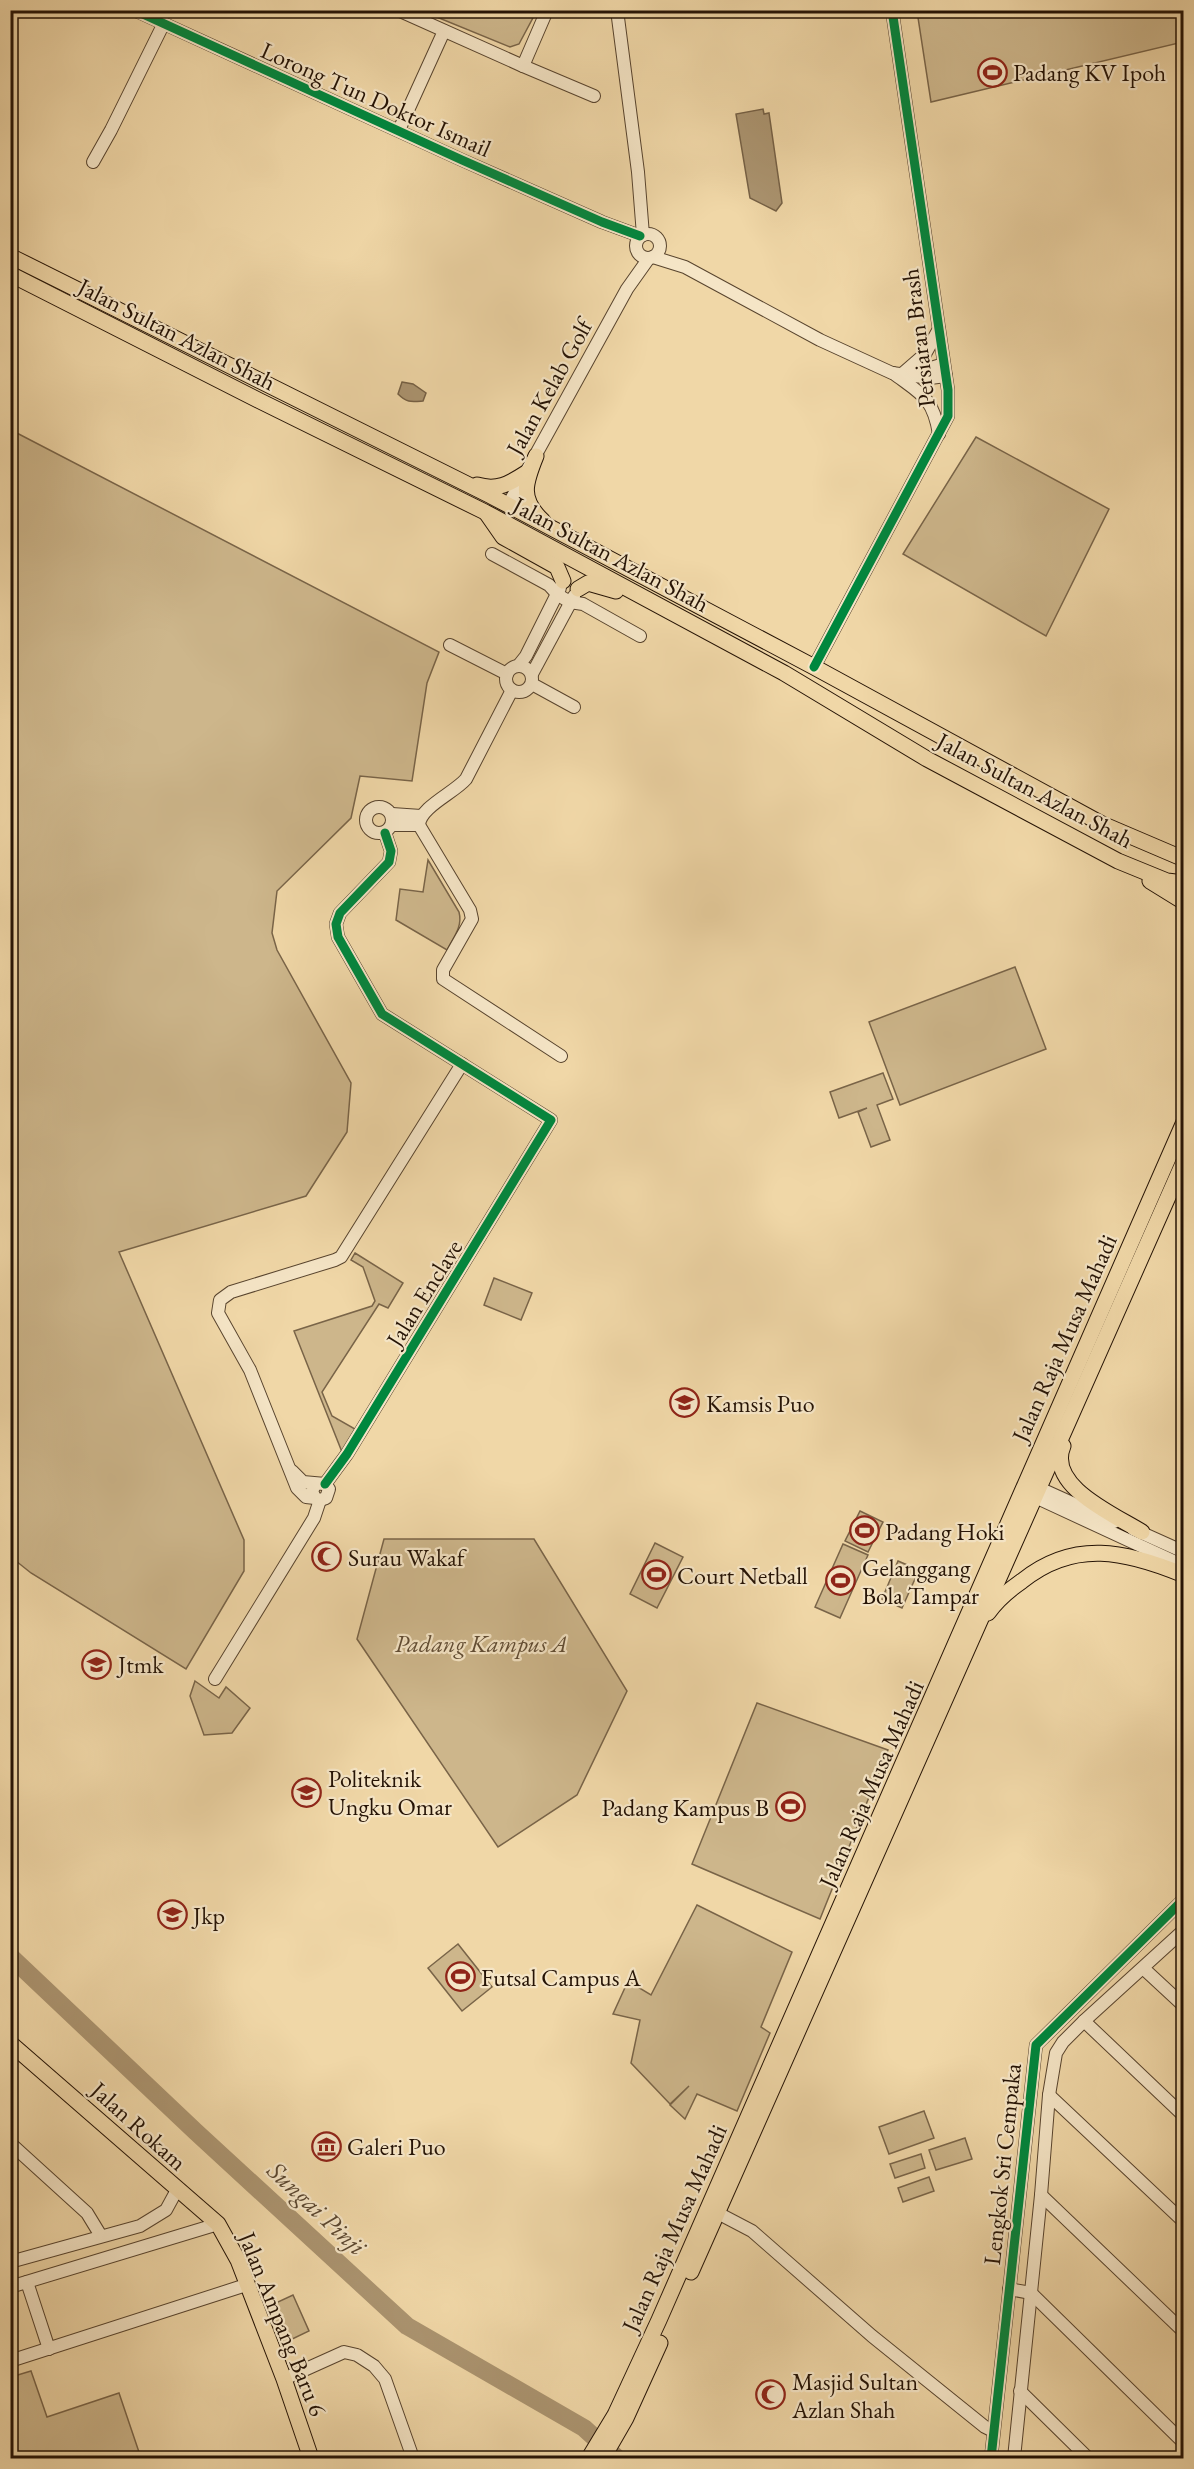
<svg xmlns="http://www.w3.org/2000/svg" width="1194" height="2469" font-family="'EB Garamond',serif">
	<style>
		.green { fill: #cdb68b; stroke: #796448; stroke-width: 1.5 }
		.water { fill: #ab9470; stroke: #756045; stroke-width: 1.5 }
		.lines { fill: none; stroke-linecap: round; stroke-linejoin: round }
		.river { stroke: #ab9470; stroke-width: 18 }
		.minor-casing { stroke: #58442e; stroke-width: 14 }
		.major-casing { stroke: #251305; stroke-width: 17 }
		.minor { stroke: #f5e5c6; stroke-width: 12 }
		.major { stroke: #f0d7a7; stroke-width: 15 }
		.cycleway-casing { stroke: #f5e5c6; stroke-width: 13 }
		.cycleway { stroke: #00873e; stroke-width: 9 }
		.labels { text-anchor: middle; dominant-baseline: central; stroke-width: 4.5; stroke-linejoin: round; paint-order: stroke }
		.poi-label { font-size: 24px; fill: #251305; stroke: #f5e5c6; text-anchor: start }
		.street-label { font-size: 24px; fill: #251305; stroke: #f5e5c6 }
		.park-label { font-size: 24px; font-style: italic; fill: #604c34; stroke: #f5e5c6 }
		.water-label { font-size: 26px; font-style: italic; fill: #5b4730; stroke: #f5e5c6 }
	</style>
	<rect width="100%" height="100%" fill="#f0d7a7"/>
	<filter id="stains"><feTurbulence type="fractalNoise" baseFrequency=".00333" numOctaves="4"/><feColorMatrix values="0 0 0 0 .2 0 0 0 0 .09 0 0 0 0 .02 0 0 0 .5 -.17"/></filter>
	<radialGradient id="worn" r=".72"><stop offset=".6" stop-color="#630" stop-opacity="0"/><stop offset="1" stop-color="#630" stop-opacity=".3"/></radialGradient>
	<g class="green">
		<path d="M535 11V14L519 44 510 47 422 11Z"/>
		<path d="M917 11H1183V42L931 102Z"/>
		<path d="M11 430 439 652 427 683 412 781 360 776 351 818 277 891 272 933 277 950 351 1083 347 1132 306 1196 119 1252 244 1540V1571L186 1669 31 1573 11 1557Z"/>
		<path d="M976 437 1109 509 1046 636 903 554Z"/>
		<path d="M428 860 459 912C463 927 453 938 447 950L396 920 400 889 423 892Z"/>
		<path d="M1015 967 1046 1049 900 1105 869 1022Z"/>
		<path d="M883 1073 893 1099 877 1105 890 1140 871 1147 858 1112 867 1108 839 1118 830 1092Z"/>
		<path d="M355 1253 403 1283 388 1308 379 1304 322 1392 332 1416 355 1429 342 1452 294 1331 372 1306 375 1301 363 1267 351 1260Z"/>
		<path d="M494 1278 532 1293 521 1320 484 1305Z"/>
		<path d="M860 1511 883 1522 868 1552 845 1541Z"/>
		<path d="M384 1539H534L627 1691 577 1795 498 1847 357 1639Z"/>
		<path d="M655 1543 683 1557 657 1608 630 1594Z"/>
		<path d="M843 1544 868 1555 840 1618 815 1607Z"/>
		<path d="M898 1561 919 1570 902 1608 882 1599Z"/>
		<path d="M195 1681 219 1698 226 1687 250 1708 232 1733 204 1735 190 1696Z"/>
		<path d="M757 1703 888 1750 820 1919 692 1864Z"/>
		<path d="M697 1905 792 1952 761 2027 770 2033 737 2111 697 2094 685 2119 670 2105 689 2086 670 2104 631 2063 640 2020 613 2014 628 1981 651 1995Z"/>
		<path d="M458 1944 492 1987 462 2011 428 1968Z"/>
		<path d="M924 2111 934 2138 889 2154 879 2127Z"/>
		<path d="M965 2138 972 2159 936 2170 929 2150Z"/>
		<path d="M921 2154 925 2168 895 2178 890 2164Z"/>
		<path d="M929 2177 934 2191 903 2202 898 2188Z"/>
		<path d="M293 2295 309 2331 284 2343 267 2307Z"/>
		<path d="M31 2371 47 2417 119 2393 141 2458H11V2377Z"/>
	</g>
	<g class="water">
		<path d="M763 109 764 114 769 113 782 203 776 211 750 198 736 114Z"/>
		<path d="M402 382 413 384 426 393 423 401C411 402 407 403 398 394Z"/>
	</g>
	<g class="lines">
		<path class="river" d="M10 1956 196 2132 407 2326 584 2428 617 2458"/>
		<defs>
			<g id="minor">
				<path d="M134 10 462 160 602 222 640 236"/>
				<path d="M398 10 523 66"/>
				<path d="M544 10 545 15 523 66 594 96"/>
				<path d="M617 10 638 172 643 235"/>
				<path d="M399 130 444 31"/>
				<path d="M93 162 111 130 163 25"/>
				<circle cx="648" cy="246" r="12"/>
				<path d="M653 257 685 267 820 340 892 373 930 378 946 376"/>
				<path d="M893 373C921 394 933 397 939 434"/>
				<path d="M902 374 925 354 939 329"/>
				<path d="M911 374 944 364"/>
				<path d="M508 505 627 289 649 258"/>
				<path d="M492 554 549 585 558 595 570 602 583 604 640 636"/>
				<path d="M450 645 507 674"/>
				<circle cx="519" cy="679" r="13"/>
				<path d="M518 666 526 656 560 588"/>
				<path d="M814 667 948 416V390L892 10"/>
				<path d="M532 674 574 596"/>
				<path d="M532 684 574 707"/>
				<circle cx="379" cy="820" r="13"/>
				<path d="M392 814 421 816"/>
				<path d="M392 825H419"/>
				<path d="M419 825 470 910 472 919 443 970V979L561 1056"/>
				<path d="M419 825C420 807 454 793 466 779L512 690"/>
				<path d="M292 1471 303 1482 325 1484 329 1489 326 1498 320 1500 315 1498 312 1491 315 1485"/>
				<path d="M325 1484 347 1454 551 1120 382 1014 338 937 336 924 340 913 389 862 391 851 385 833"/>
				<path d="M1032 1485 1114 1522"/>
				<path d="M1029 1490 1033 1496 1184 1566"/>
				<path d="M315 1498 306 1497 297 1488 250 1370 218 1313 220 1300 231 1292 335 1260 341 1257 462 1064"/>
				<path d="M1133 1529 1184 1552"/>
				<path d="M215 1679 314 1518 320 1500"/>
				<path d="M1143 1968 1184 2006"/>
				<path d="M1084 2021 1184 2116"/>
				<path d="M1049 2095 1184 2222"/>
				<path d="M10 2143 87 2213 101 2236"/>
				<path d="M1041 2195 1184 2332"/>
				<path d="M710 2209 752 2231 872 2336 985 2427 993 2431"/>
				<path d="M10 2262 140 2226 166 2210 178 2188"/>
				<path d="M27 2282 49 2349"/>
				<path d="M10 2287 218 2224"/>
				<path d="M1009 2289 1031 2293 1184 2443"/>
				<path d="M10 2361 246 2285"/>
				<path d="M284 2379 344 2352 357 2355 374 2366 385 2379 413 2458"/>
				<path d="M1020 2391 1088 2458"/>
				<path d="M991 2458 1036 2045 1184 1899"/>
				<path d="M1014 2458 1041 2195 1049 2095 1056 2053 1063 2042 1084 2021 1184 1930"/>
			</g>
			<g id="major">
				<path d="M10 256 491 496 814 667 1102 824 1184 859"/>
				<path d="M10 274 260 401 485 512 784 673 927 759 1118 861 1167 881 1184 883"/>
				<path d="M536 456C525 483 519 499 543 521"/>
				<path d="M477 485C497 491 509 484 526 473"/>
				<path d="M487 514 503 537 557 567 563 581"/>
				<path d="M578 589 588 583 616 591"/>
				<path d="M1150 881 1184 902"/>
				<path d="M1063 1446C1046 1486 1115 1515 1142 1532"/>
				<path d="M988 1613C997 1600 1009 1590 1022 1581 1074 1539 1126 1551 1184 1575"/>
				<path d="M10 2043 218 2224 238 2260 284 2379 311 2458"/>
				<path d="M691 2272 1184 1161"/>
				<path d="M589 2458 615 2415 659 2320 1184 1122"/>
				<path d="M603 2458 626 2418 660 2343"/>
			</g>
		</defs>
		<use href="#minor" class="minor-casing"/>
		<use href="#major" class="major-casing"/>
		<use href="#minor" class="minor"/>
		<use href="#major" class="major"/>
		<defs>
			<g id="cycleway">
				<path d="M134 10 462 160 602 222 640 236"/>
				<path d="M814 667 948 416V390L892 10"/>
				<path d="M325 1484 347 1454 551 1120 382 1014 338 937 336 924 340 913 389 862 391 851 385 833"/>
				<path d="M991 2458 1036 2045 1184 1899"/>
			</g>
		</defs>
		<use href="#cycleway" class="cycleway-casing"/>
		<use href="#cycleway" class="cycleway"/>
	</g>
	<defs>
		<symbol id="stadium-ring" viewBox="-11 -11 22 22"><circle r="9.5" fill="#f5e5c6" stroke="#8f2418" stroke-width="1.5"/><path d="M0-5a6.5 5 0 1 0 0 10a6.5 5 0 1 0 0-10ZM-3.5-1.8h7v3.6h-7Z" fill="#8f2418"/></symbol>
		<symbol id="university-ring" viewBox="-11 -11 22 22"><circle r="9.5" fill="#f5e5c6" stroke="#8f2418" stroke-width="1.5"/><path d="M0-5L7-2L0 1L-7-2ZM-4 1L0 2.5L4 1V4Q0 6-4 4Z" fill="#8f2418"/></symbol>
		<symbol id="mosque-ring" viewBox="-11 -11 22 22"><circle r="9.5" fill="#f5e5c6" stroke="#8f2418" stroke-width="1.5"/><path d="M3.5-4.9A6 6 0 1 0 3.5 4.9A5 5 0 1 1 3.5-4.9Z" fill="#8f2418"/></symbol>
		<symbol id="museum-ring" viewBox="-11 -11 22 22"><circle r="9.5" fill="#f5e5c6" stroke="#8f2418" stroke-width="1.5"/><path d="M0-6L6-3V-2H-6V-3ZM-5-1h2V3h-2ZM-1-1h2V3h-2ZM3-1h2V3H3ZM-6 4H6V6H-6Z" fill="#8f2418"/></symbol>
	</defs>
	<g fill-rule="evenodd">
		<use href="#stadium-ring" x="976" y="56" width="33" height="33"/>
		<use href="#university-ring" x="668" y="1386" width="33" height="33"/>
		<use href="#stadium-ring" x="848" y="1514" width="33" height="33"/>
		<use href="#mosque-ring" x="310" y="1540" width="33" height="33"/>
		<use href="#stadium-ring" x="640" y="1558" width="33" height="33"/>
		<use href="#stadium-ring" x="824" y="1564" width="33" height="33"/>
		<use href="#university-ring" x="80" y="1648" width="33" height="33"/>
		<use href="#university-ring" x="290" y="1776" width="33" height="33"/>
		<use href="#stadium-ring" x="774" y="1790" width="33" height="33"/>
		<use href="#university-ring" x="156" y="1898" width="33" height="33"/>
		<use href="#stadium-ring" x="444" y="1960" width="33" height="33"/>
		<use href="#museum-ring" x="310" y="2130" width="33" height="33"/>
		<use href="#mosque-ring" x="754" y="2378" width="33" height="33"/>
	</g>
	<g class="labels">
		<g class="poi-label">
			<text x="1013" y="72">Padang KV Ipoh</text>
			<text x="706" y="1403">Kamsis Puo</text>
			<text x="885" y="1531">Padang Hoki</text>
			<text x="348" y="1557">Surau Wakaf</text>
			<text x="862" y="1567">Gelanggang<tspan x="862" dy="28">Bola Tampar</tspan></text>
			<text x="677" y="1575">Court Netball</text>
			<text x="118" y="1664">Jtmk</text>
			<text x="328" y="1778">Politeknik<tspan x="328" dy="28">Ungku Omar</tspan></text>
			<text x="769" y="1807" text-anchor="end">Padang Kampus B</text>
			<text x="193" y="1915">Jkp</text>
			<text x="481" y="1977">Futsal Campus A</text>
			<text x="347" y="2146">Galeri Puo</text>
			<text x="792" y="2381">Masjid Sultan<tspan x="792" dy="28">Azlan Shah</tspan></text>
		</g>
		<g class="street-label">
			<text transform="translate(376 99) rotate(24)">Lorong Tun Doktor Ismail</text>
			<text transform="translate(177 334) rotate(27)">Jalan Sultan Azlan Shah</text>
			<text transform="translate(918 338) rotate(-97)">Persiaran Brash</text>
			<text transform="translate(549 387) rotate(-61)">Jalan Kelab Golf</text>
			<text transform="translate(611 554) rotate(28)">Jalan Sultan Azlan Shah</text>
			<text transform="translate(1035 790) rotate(28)">Jalan Sultan Azlan Shah</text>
			<text transform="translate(424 1293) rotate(-58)">Jalan Enclave</text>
			<text transform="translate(1064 1338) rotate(-66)">Jalan Raja Musa Mahadi</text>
			<text transform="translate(871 1784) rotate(-66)">Jalan Raja Musa Mahadi</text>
			<text transform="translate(139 2126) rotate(42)">Jalan Rokam</text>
			<text transform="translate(1002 2164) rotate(-84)">Lengkok Sri Cempaka</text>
			<text transform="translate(674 2228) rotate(-66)">Jalan Raja Musa Mahadi</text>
			<text transform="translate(283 2324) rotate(68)">Jalan Ampang Baru 6</text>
		</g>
		<g class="park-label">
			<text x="481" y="1643">Padang Kampus A</text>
		</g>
		<g class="water-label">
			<text transform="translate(317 2208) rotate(43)">Sungai Pinji</text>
		</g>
	</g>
	<rect width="1194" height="2469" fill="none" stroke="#f0d7a7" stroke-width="36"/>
	<rect x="12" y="12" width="1170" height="2445" fill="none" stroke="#251305" stroke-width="3"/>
	<rect x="18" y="18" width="1158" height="2433" fill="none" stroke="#251305" stroke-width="1.5"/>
	<rect width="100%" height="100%" filter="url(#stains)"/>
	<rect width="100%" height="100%" fill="url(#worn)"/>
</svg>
